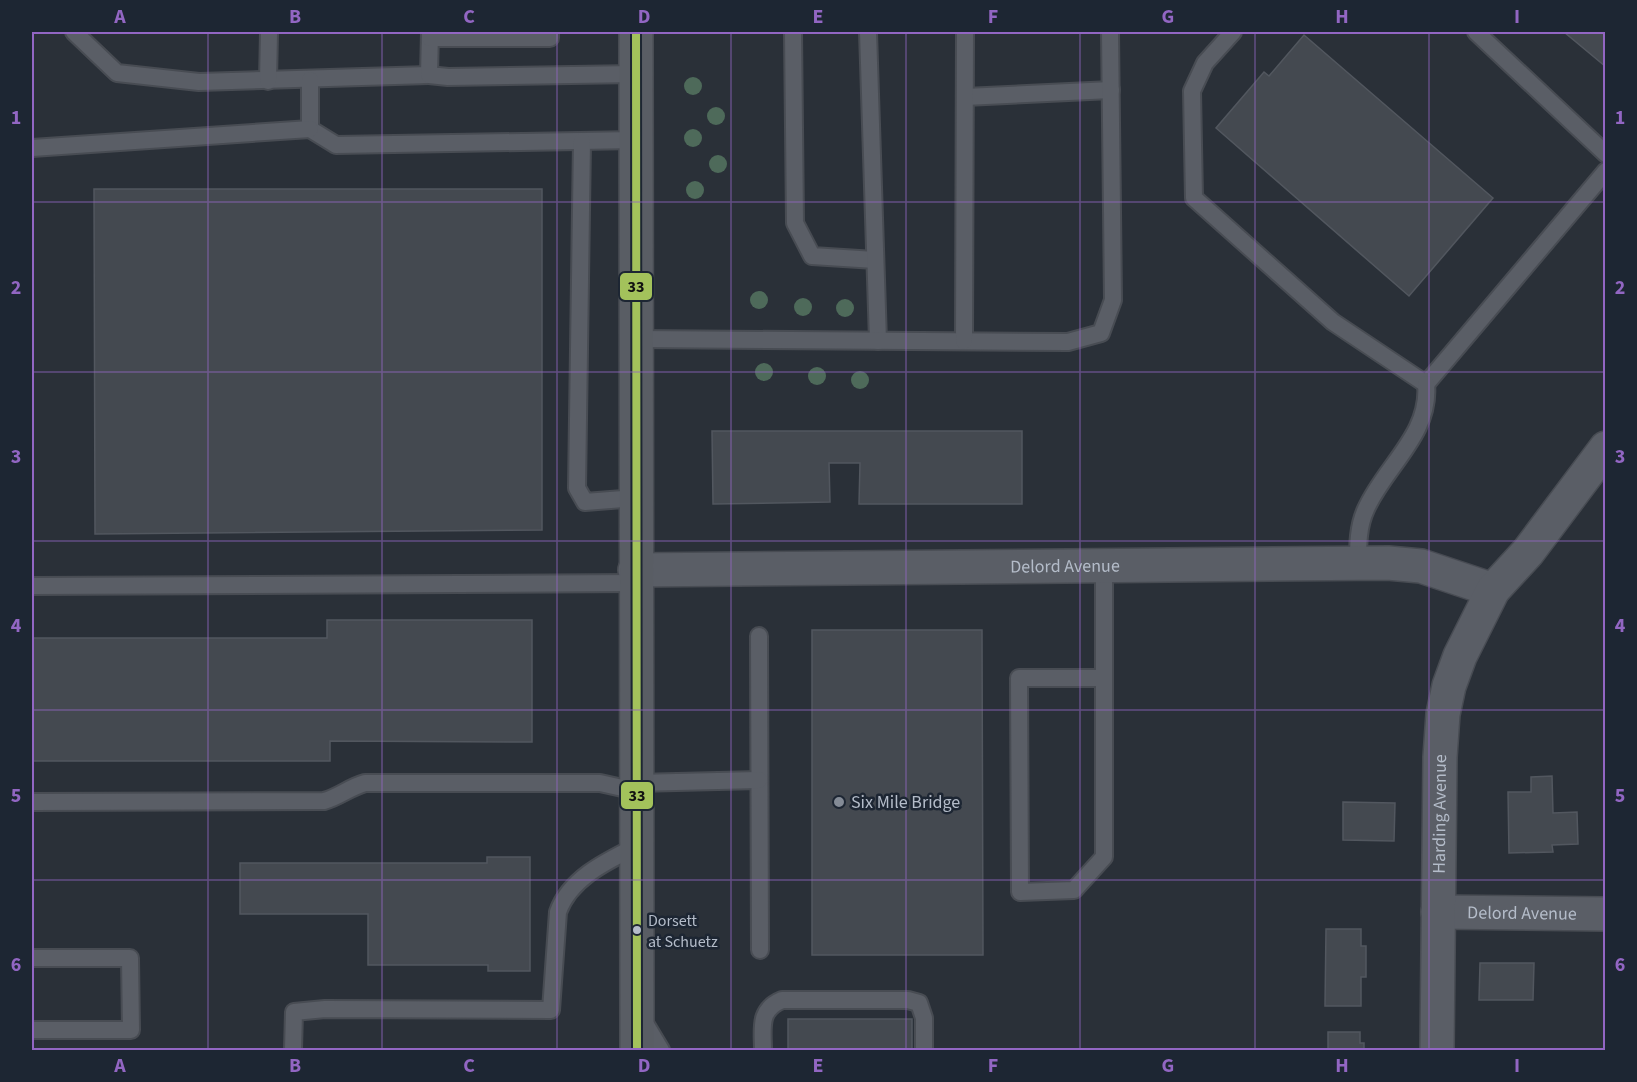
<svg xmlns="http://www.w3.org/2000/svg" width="1637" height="1082" font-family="'Source Sans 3',sans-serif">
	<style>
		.building { fill: #444950; stroke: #52575f; stroke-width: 1.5 }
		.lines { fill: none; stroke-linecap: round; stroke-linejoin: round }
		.lane-casing { stroke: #484c53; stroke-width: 20 }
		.street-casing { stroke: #484c53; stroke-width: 36 }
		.secondary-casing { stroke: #484c53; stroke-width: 36 }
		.lane { stroke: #5a5e66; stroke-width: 16 }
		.street { stroke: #5a5e66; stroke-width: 33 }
		.secondary { stroke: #595d64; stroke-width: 33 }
		.bus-1-casing { stroke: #1d2633; stroke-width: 12 }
		.bus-1 { stroke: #a3c25b; stroke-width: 8 }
		.tree { fill: #4e6a5a }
		.grid { fill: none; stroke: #9266c3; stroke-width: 1.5; stroke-opacity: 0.55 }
		.poi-dot { fill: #848b96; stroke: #1d2633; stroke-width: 2 }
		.bus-dot { fill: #b4bcc9; stroke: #1d2633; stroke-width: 2 }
		.labels { text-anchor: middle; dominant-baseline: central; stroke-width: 5; stroke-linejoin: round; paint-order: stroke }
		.bus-label { font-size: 16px; fill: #b4bcc9; stroke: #1d2633; text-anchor: start }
		.street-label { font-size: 18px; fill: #b4bcc9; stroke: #1d2633 }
		.poi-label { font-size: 18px; fill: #b4bcc9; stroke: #1d2633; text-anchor: start }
		.line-badge { stroke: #1d2633; stroke-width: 2 }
		.pale-badge-label { font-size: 16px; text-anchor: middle; font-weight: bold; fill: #111 }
		.neatline { fill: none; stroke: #9266c3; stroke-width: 2 }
		.grid-label { font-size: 20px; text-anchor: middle; font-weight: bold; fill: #9266c3 }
	</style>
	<rect width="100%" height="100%" fill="#2a3038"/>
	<g class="building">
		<path d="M1564 32H1606V67Z"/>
		<path d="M1304 35 1493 198 1409 296 1216 128 1264 72 1269 76Z"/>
		<path d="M94 189H542V530L95 534Z"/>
		<path d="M712 431H1022V504H859L860 463H829L830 502 713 504Z"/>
		<path d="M327 620H532V742L330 741V761H32V638H327Z"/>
		<path d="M812 630H982L983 955H812Z"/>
		<path d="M1552 776 1553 813 1577 812 1578 844 1552 845 1553 852 1509 853 1508 792H1531V777Z"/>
		<path d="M1343 802 1395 803 1394 841 1343 840Z"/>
		<path d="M487 857H530V971H488V965H368V914H240V863H487Z"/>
		<path d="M1326 929H1361V946H1366V977H1361V1006H1325Z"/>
		<path d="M1480 963H1534L1533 1000H1479Z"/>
		<rect x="788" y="1019" width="124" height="31"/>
		<path d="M1328 1032H1360V1043H1364V1050H1328Z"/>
	</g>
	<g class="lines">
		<defs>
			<g id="lane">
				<path d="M74 32 117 73 199 82 429 75"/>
				<path d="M430 32 429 75 448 77 636 74"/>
				<path d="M793 32 795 223 812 256 875 260"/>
				<path d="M868 32 878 341"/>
				<path d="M1233 32 1205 63 1192 91 1194 198 1333 322 1426 384 1606 171"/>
				<path d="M1476 32 1606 154"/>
				<path d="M430 38H550V32"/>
				<path d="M310 80V129L336 145 636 140"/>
				<path d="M268 81 269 32"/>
				<path d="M965 97 1111 90"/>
				<path d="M582 141 577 488 585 502 636 498"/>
				<path d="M32 148 310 129"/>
				<path d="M636 339 1068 342 1101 333 1113 300 1110 32"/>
				<path d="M964 341 965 32"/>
				<path d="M1358 563C1358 545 1358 526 1366 509 1385 466 1431 434 1426 384"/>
				<path d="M1104 567C1104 664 1104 760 1104 857L1074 890 1020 892 1019 678H1104"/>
				<path d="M32 586 636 583"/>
				<path d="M759 636 760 950"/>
				<path d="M636 783 759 780"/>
				<path d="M32 802 324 801C339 797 350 787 365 783H600L636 791"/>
				<path d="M32 958H130L131 1030H32"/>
				<path d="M643 1020 661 1050"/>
				<path d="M293 1050 294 1012 325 1009 551 1010 558 912C570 878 607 861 637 846"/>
				<path d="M763 1050C763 1028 758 1010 782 1000H908L919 1003 924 1018V1050"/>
			</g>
			<g id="street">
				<path id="s1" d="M635 570 1388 563 1421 566 1493 590"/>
				<path id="s2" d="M1438 912 1606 914"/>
				<path id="s3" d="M1437 1050 1440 757 1443 714 1449 686 1460 656 1493 590 1528 552 1606 448"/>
			</g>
			<path id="secondary" d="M636 32 637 1050"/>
		</defs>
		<use href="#lane" class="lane-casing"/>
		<use href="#street" class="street-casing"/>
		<use href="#secondary" class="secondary-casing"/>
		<use href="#lane" class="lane"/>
		<use href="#street" class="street"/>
		<use href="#secondary" class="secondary"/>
		<defs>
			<path id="bus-1" d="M636 32 637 1050"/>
		</defs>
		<use href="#bus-1" class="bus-1-casing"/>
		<use href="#bus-1" class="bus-1"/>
	</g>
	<g class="tree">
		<circle cx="693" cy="86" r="9"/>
		<circle cx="716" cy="116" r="9"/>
		<circle cx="693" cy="138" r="9"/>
		<circle cx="718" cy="164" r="9"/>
		<circle cx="695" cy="190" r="9"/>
		<circle cx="759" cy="300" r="9"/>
		<circle cx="803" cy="307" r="9"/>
		<circle cx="845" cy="308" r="9"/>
		<circle cx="764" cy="372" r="9"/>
		<circle cx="817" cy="376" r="9"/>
		<circle cx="860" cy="380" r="9"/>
	</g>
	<path class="grid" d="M208 32V1050M382 32V1050M557 32V1050M731 32V1050M906 32V1050M1080 32V1050M1255 32V1050M1429 32V1050M32 202H1606M32 372H1606M32 541H1606M32 710H1606M32 880H1606"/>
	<circle class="poi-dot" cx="839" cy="802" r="6"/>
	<circle class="bus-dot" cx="637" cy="930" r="5"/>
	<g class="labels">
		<g class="bus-label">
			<text x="648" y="921">Dorsett<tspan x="648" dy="21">at Schuetz</tspan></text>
		</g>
		<g class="street-label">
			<text stroke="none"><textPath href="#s1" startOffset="430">Delord Avenue</textPath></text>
			<text stroke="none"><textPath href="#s3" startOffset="236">Harding Avenue</textPath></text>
			<text stroke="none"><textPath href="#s2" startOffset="84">Delord Avenue</textPath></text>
		</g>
		<g class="poi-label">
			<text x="851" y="802">Six Mile Bridge</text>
		</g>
	</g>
	<g class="line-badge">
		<rect x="619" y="272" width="34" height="29" rx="6" fill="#a3c25b"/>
		<rect x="620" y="781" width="34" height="29" rx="6" fill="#a3c25b"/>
	</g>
	<g class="pale-badge-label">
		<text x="636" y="292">33</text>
		<text x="637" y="801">33</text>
	</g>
	<rect width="1637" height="1082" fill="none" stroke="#1d2633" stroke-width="66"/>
	<rect x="33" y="33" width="1571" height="1016" class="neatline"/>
	<g class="grid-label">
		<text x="120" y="23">A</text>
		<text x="295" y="23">B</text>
		<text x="469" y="23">C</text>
		<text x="644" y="23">D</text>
		<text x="818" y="23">E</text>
		<text x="993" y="23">F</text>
		<text x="1168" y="23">G</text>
		<text x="1342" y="23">H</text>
		<text x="1517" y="23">I</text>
		<text x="16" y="124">1</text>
		<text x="1620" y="124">1</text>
		<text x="16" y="294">2</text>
		<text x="1620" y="294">2</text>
		<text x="16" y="463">3</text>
		<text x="1620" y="463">3</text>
		<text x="16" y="632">4</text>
		<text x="1620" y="632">4</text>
		<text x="16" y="802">5</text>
		<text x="1620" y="802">5</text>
		<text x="16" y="971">6</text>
		<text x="1620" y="971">6</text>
		<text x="120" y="1072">A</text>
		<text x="295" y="1072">B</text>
		<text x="469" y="1072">C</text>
		<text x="644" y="1072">D</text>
		<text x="818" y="1072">E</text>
		<text x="993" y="1072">F</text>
		<text x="1168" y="1072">G</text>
		<text x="1342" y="1072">H</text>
		<text x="1517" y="1072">I</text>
	</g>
</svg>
